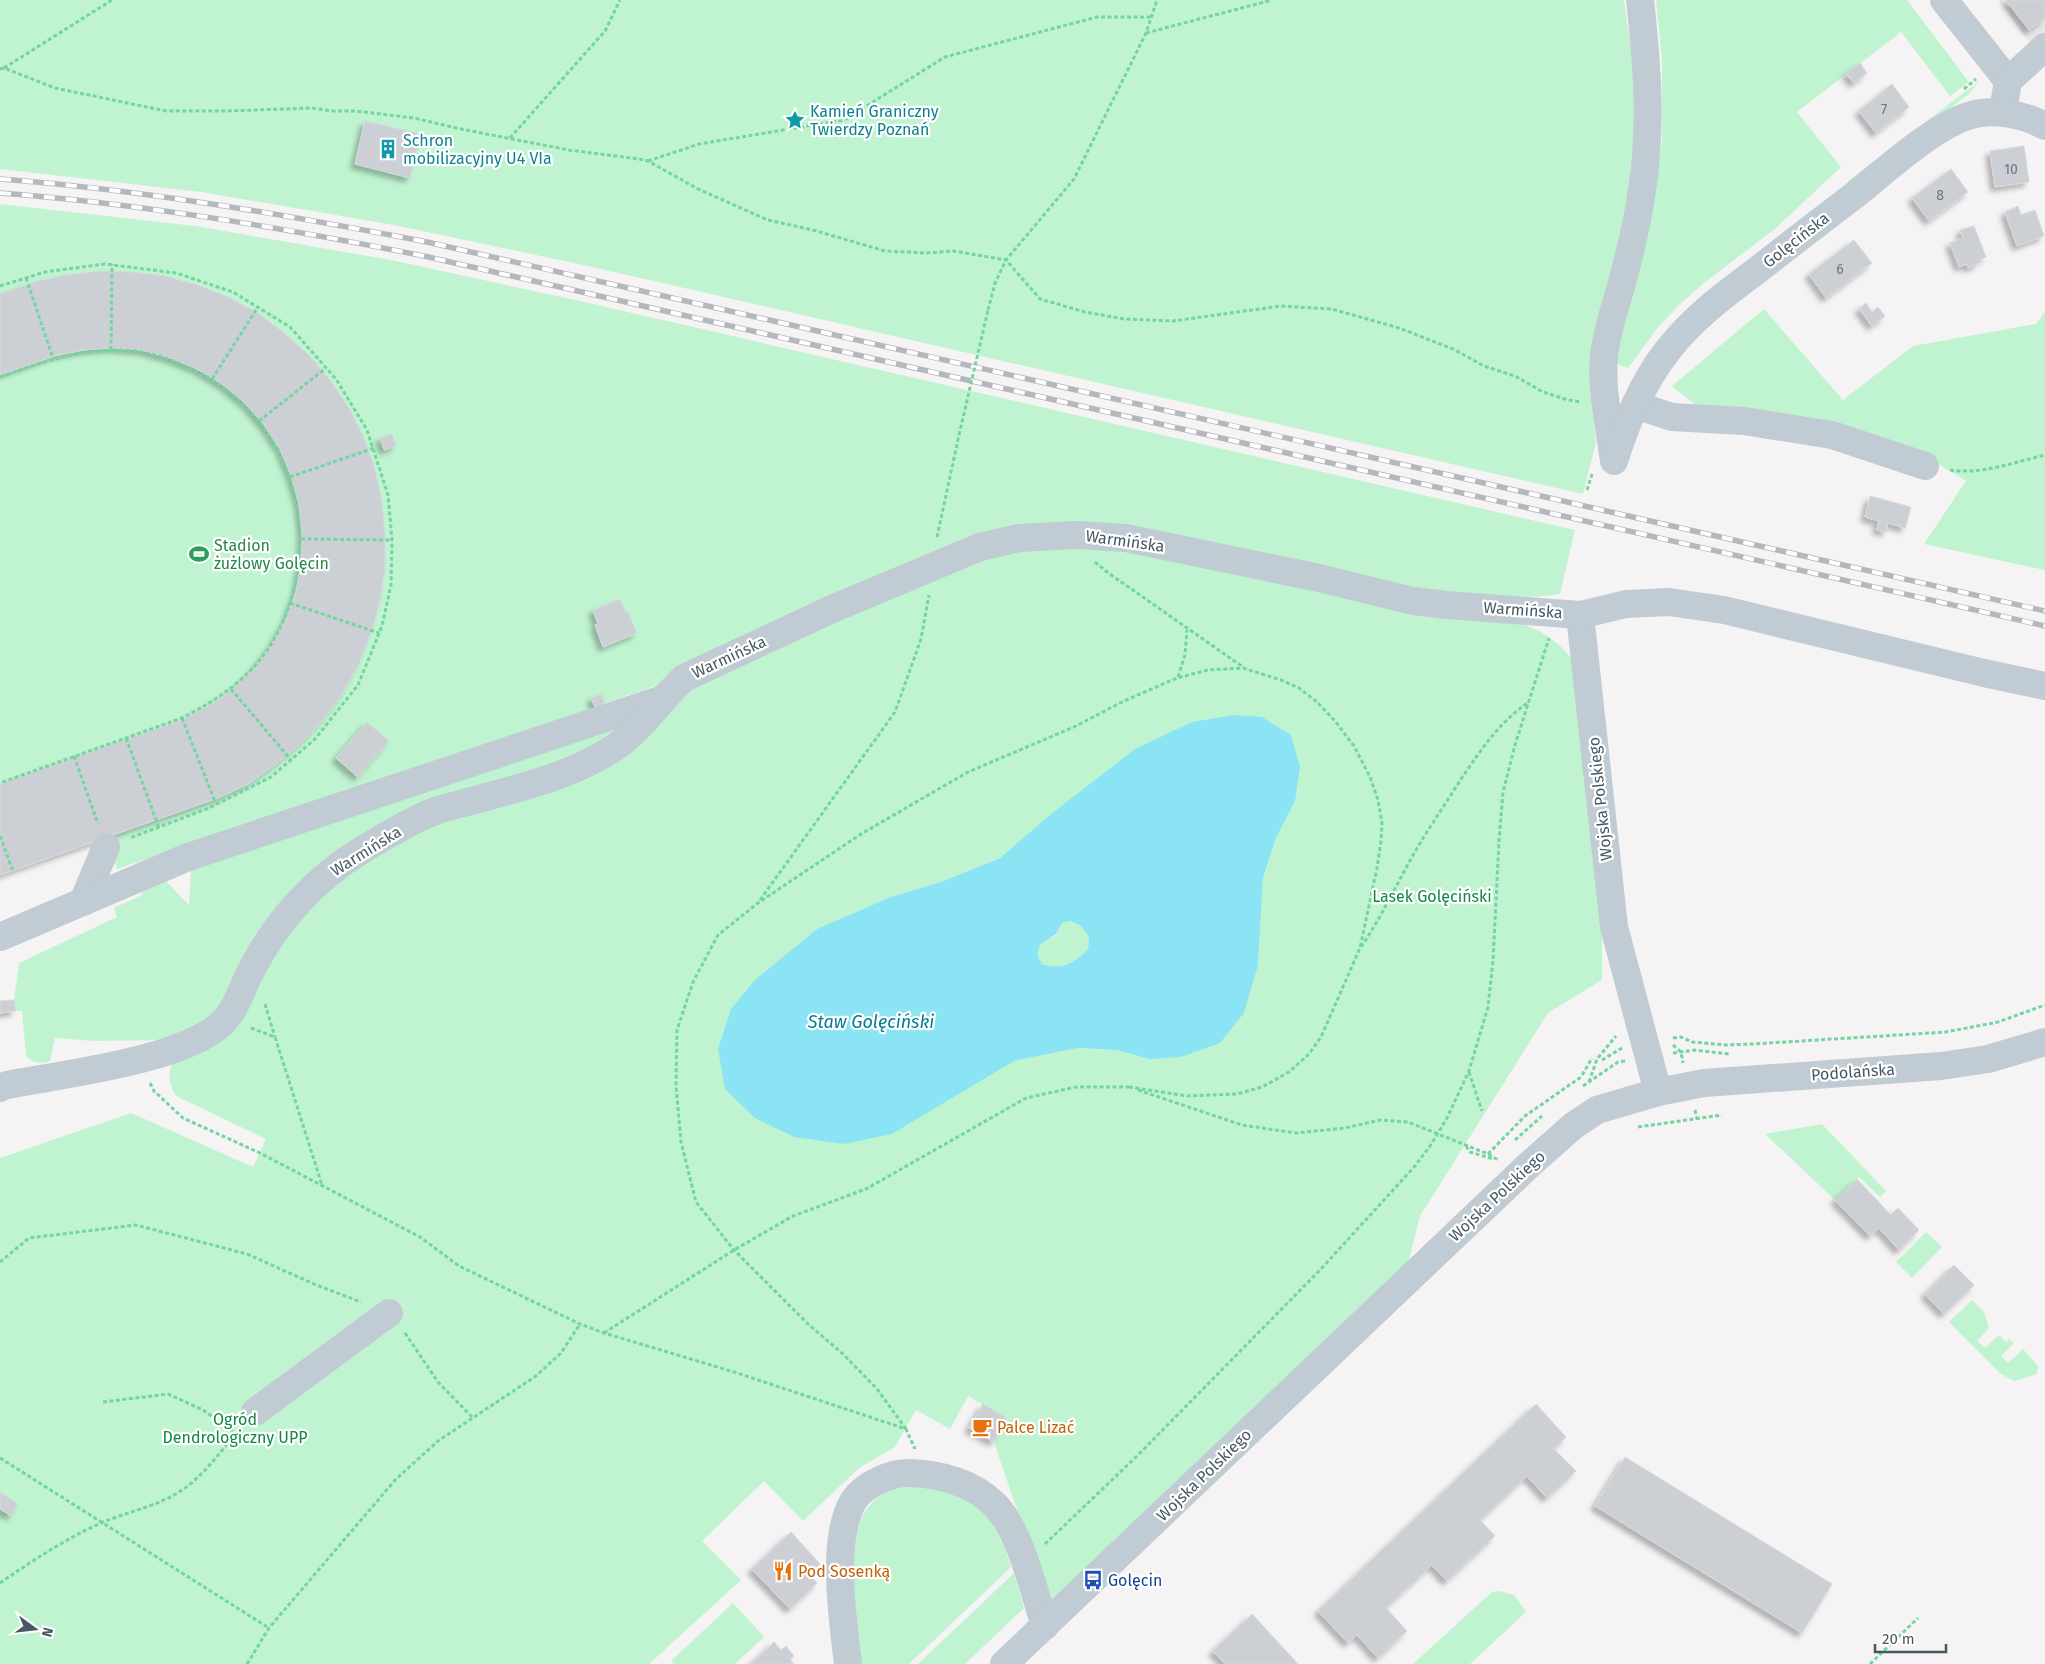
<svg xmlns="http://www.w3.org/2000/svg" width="2045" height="1664" font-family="'Fira Sans',sans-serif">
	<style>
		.education { fill: #e6e4e5 }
		.green { fill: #c0f4d1; fill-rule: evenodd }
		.water { fill: #8ae4f4; fill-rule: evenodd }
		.building { fill: #ccd0d5; stroke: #d6d9de; filter: url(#shadow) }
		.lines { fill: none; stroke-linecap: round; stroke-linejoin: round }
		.path { stroke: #75d5a0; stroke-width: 3; stroke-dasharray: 4 2.5; stroke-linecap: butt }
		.minor { stroke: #c0cbd3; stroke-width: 28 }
		.rail-casing { stroke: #b4b8bd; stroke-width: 5.5 }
		.rail { stroke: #fff; stroke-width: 4; stroke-dasharray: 11; stroke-linecap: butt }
		.path-bridge { stroke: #75d5a0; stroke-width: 3; stroke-dasharray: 4 2.5; stroke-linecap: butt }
		.labels { text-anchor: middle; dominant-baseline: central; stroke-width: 4.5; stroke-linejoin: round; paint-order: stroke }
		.number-label { font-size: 14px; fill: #69767f }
		.culture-label { font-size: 16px; fill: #0d838f; stroke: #fff; text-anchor: start }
		.street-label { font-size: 16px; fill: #485862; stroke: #fff }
		.leisure-label { font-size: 16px; fill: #27864d; stroke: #fff; text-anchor: start }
		.park-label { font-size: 16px; fill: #108744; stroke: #fff }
		.food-label { font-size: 16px; fill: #c56008; stroke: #fff; text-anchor: start }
		.transit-label { font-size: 16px; fill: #164399; stroke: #fff; text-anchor: start }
		.water-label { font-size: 18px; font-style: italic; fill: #047c92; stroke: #fff }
	</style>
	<defs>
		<filter id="shadow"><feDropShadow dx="-4.5" dy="4.5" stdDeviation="2.5" flood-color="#0004"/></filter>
	</defs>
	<rect width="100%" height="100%" fill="#f5f3f3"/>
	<path class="education" d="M1998 0H2045V61L2025 36Z"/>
	<g class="green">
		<path d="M0 0H1624L1637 94V145L1592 401 1596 442 1583 494 588 266 394 225 201 192 0 169Z"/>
		<path d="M1657 0H1907L1969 82 1950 96 1901 32 1797 112 1841 167 1776 228 1704 283 1679 305 1659 326 1628 368 1616 364 1614 353 1652 208 1662 143V59L1656 1Z"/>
		<path d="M1978 82 1970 93 1851 185 1848 181Z"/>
		<path d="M0 204 195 226 391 260 580 301 1575 530 1560 594 1536 597 1450 596 1064 526 665 683 605 703 601 694 592 699 595 707 117 869 105 838 0 875Z"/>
		<path d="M1764 309 1843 400 1913 346 2036 324 2045 312V570L1924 544 1966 481 1935 462 1703 411 1672 386Z"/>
		<path d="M1098 544 1520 623C1542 631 1559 641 1573 661L1602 931V980L1548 1013 1420 1216 1408 1263 1049 1604 994 1442 1007 1418 968 1396 950 1429 916 1410 895 1447 859 1468 803 1521 764 1481 702 1541 741 1580 649 1664H0V1158L131 1113 253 1167 266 1139 176 1096C167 1080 168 1074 175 1056L251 990 315 897 438 817 550 784 676 693 983 553ZM1295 801 1276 838 1263 878 1258 965 1149 1059 1117 1050 1078 1048 1014 1061 941 882 1000 858 1051 814Z"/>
		<path d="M638 719 622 733 326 866 215 1019 169 1040 94 1041 55 1038 50 1061C42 1065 30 1063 26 1055L22 1011H16L14 1000 19 963 117 917 114 908 142 895 141 893 166 881 189 905 191 869Z"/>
		<path d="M1070 921 1081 926 1089 937 1088 949C1073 964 1063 970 1042 964L1036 954 1040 945 1056 935 1062 923Z"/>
		<path d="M1822 1124 1886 1191 1880 1197 1859 1177 1835 1200 1765 1134Z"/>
		<path d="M1926 1232 1942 1247 1912 1278 1896 1262Z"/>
		<path d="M1972 1300 1984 1312 1989 1328 1977 1341 1985 1348 1999 1335 2006 1342 2009 1339 2014 1343 2001 1356 2008 1363 2023 1349 2038 1366 2037 1374 2014 1381 2001 1374 1949 1322Z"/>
		<path d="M905 1487H923L961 1495 989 1516 1005 1549 1011 1567 909 1664H860C857 1627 848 1572 855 1537 858 1519 870 1500 887 1492 892 1489 899 1488 905 1487Z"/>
		<path d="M1014 1573 1024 1608 965 1664H918Z"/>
		<path d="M1499 1591 1514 1595 1526 1612 1470 1664H1413L1492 1592Z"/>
		<path d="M733 1603 764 1637 735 1664H674L671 1661Z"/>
	</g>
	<path class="water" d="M1234 715 1262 717 1291 735 1300 767 1295 801 1276 838 1263 878 1258 965 1244 1013 1220 1043 1181 1057 1149 1059 1117 1050 1078 1048 1014 1061 892 1134 844 1144 794 1137 755 1118 725 1089 718 1049 731 1009 755 980 817 929 891 897 941 882 1000 858 1051 814 1135 749 1192 722ZM1070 921 1081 926 1089 937 1088 949C1073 964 1063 970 1042 964L1037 954 1040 945 1056 934 1062 923Z"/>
	<g class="building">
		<path d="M2006 0H2045V18L2029 30Z"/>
		<path d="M1860 63 1867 73 1854 83 1846 74Z"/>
		<path d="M1892 84 1909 107 1876 133 1859 111Z"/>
		<path d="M365 121 421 134 410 178 355 164Z"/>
		<path d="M2024 146 2029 182 1995 187 1990 151Z"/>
		<path d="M1951 169 1968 192 1929 221 1912 198Z"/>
		<path d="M2018 206 2021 215 2035 210 2044 236 2017 246 2005 212Z"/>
		<path d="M1974 226 1986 257 1977 261 1978 264 1968 268 1967 264 1959 267 1950 243 1963 238 1960 230Z"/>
		<path d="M1854 240 1872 263 1826 298 1809 274Z"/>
		<path d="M99 271 132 272 165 276 198 285 228 297 258 313 284 333 309 355 330 380 349 408 364 438 375 469 382 502 385 535V568L380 601 371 633 359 664 343 693 323 720 300 744 275 765 248 784 218 798 0 875V784L184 719 210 705 234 688 254 668 272 644 286 619 296 591 301 563 302 533 299 504 291 476 280 449 264 425 245 403 222 384 197 369 170 358 141 350 112 348 83 350 54 356 0 375V294L34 282 66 275Z"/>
		<path d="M1866 303 1872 312 1878 307 1885 316 1872 326 1859 309Z"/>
		<path d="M392 434 396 446 384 450 380 438Z"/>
		<path d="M1870 496 1911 507 1905 528 1888 523 1886 532 1877 530 1879 521 1865 517Z"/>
		<path d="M620 599 626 613 628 612 637 633 603 647 595 625 598 624 593 610Z"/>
		<path d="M601 694 605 703 595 707 591 698Z"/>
		<path d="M367 722 389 741 358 777 336 758Z"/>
		<path d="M14 1000 16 1011 0 1013V1001Z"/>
		<path d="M1857 1179 1891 1215 1898 1208 1919 1230 1899 1250 1879 1228 1870 1236 1835 1200Z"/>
		<path d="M1954 1265 1974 1285 1944 1314 1925 1294Z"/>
		<path d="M983 1404 1007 1418 994 1442 969 1428Z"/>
		<path d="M1536 1404 1566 1437 1554 1449 1576 1471 1547 1498 1527 1476 1480 1520 1495 1536 1447 1581 1432 1565 1386 1608 1407 1631 1378 1658 1357 1635 1348 1643 1318 1611Z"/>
		<path d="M1625 1457 1832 1584 1802 1633 1595 1506Z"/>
		<path d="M0 1492 18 1504 11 1516 0 1509Z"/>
		<path d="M791 1532 820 1564 809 1574 817 1583 790 1609 752 1569Z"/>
		<path d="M1252 1614 1298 1664H1225L1213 1651Z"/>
		<path d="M774 1642 781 1650 786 1646 794 1656 790 1659 794 1664H751Z"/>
	</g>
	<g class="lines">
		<g class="path">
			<path d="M1146 33 1272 0"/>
			<path d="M4 68 112 0"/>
			<path d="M0 69 4 68 55 88 166 111H227L312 108 332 111H355L414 118 456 128 569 150 639 159 648 161 698 189 768 220 813 230 885 251 925 253 954 251 1006 260 1040 299 1085 312 1124 319 1173 321 1281 306 1332 309 1399 328 1453 349 1484 366 1515 376 1543 392 1568 400 1581 402"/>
			<path d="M1964 89 1976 79"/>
			<path d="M510 138 605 31 620 0"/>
			<path d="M648 161 699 144 844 120 945 57 1097 17H1151"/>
			<path d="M26 278 53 358"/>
			<path d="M0 286 45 272 105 264 176 273 233 292 290 327 336 379 367 430 388 495 392 540 391 585 382 626 358 685 315 739 271 777 209 808 130 838"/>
			<path d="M988 310 995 283 1006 260 1074 179 1146 33 1157 0"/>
			<path d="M111 350 112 264"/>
			<path d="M0 377C45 361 88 346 136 351 159 354 180 363 200 373 295 423 326 541 277 634 256 674 221 698 182 718L0 783"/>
			<path d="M212 379 258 307"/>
			<path d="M259 421 326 368"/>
			<path d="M1950 470C1981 475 2015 462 2045 455"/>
			<path d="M290 477 374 448"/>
			<path d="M1587 490 1592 474"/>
			<path d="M937 537 959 435"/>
			<path d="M301 539 392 540"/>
			<path d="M1095 562 1107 572 1243 667"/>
			<path d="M290 603 379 633"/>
			<path d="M1178 677 1185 655 1187 630"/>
			<path d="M231 689 291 760"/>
			<path d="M182 718 216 804"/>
			<path d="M126 738 159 828"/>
			<path d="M74 756 98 824"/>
			<path d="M0 836 13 871"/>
			<path d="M760 900 895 712 921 639 929 595"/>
			<path d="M1361 947C1381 918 1395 887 1412 857 1427 830 1445 805 1461 779 1481 750 1499 722 1529 702"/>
			<path d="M265 1004 275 1037"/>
			<path d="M251 1028 275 1037 322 1185"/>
			<path d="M1673 1038 1681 1037 1692 1042 1726 1045 1753 1044 1946 1032 1998 1022 2045 1005"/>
			<path d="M1673 1045 1681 1052 1683 1063"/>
			<path d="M1673 1053 1695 1050 1729 1054"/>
			<path d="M1602 1060 1622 1048"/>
			<path d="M1469 1072 1482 1111"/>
			<path d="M1589 1082 1597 1059 1616 1036"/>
			<path d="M150 1083 154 1091 183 1118 260 1153 420 1237 459 1266 580 1324 604 1333 734 1372 906 1429 915 1449"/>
			<path d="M1583 1086 1618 1062 1625 1061"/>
			<path d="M1138 1090 1242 1125 1296 1133 1345 1128 1380 1120 1408 1122 1488 1154 1498 1160"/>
			<path d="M1695 1110 1697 1119"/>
			<path d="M1638 1127 1722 1115"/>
			<path d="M1515 1140 1542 1116"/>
			<path d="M1466 1146 1470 1152 1493 1159"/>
			<path d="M1488 1154 1525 1116 1581 1077 1592 1058"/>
			<path d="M0 1262 29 1238 136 1225 247 1254 314 1284 361 1302"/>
			<path d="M405 1333 438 1382 473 1418"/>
			<path d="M604 1333 734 1250 793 1216 866 1189 1026 1098 1076 1087H1129"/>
			<path d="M103 1402 168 1394 203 1410 236 1433"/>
			<path d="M906 1429 877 1389 843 1354 808 1324 734 1250 696 1202 681 1142 676 1086 677 1030 693 982 718 935 758 903 861 834 968 772 1074 727 1124 701 1177 678 1208 670 1243 668 1281 680 1299 688 1317 702 1335 721 1354 746 1370 777 1378 800 1382 823 1381 841 1377 868 1360 948 1321 1037 1309 1054 1289 1072 1262 1087 1237 1094 1187 1096 1129 1087"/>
			<path d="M0 1458 269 1628"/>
			<path d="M1045 1544 1139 1454 1320 1270 1415 1166 1430 1146 1447 1118 1469 1071 1488 1007 1493 961 1499 841 1503 792 1515 745 1549 638"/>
			<path d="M0 1583C32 1561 65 1539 101 1523 129 1511 160 1506 185 1488 207 1472 222 1449 240 1429"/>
			<path d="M247 1664 269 1628 396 1479 438 1441 536 1376 561 1353 580 1324"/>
			<path d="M1870 1664 1918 1618"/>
		</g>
		<g class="minor">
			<path d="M1944 0 2008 81"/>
			<path d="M2005 99 2008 81 2045 47"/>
			<path d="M1635 405 1672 417 1744 421 1832 435 1925 466"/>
			<path d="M1613 455C1609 423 1601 389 1604 356 1607 329 1616 305 1623 279 1631 249 1638 220 1642 190 1652 126 1647 63 1640 0"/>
			<path d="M1614 461C1627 421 1642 383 1668 350 1693 318 1724 295 1755 272 1787 247 1819 222 1851 198 1883 173 1931 128 1968 116 1992 108 2023 114 2045 126"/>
			<path d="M1580 615 1614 927 1658 1092"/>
			<path d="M83 902 106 847"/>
			<path d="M0 937 188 857 663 699"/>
			<path d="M0 1088 7 1085C63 1074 180 1061 221 1024 238 1008 242 986 253 967 278 919 316 878 362 850 385 836 410 821 435 811 449 806 465 803 479 799 526 786 573 775 614 748 641 730 660 700 684 678L832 609 980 547 1019 538 1076 535 1126 538 1319 578 1413 601 1447 605 1580 615 1626 604 1669 602 1724 610 1984 673 2045 686"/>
			<path d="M255 1412 389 1313"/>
			<path d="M848 1664C843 1620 830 1538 854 1500 865 1484 892 1472 911 1473 940 1474 973 1483 994 1504 1020 1529 1034 1592 1045 1626"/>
			<path d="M1004 1664 1529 1165 1573 1126 1597 1110 1658 1092 1704 1083 1941 1066 1988 1059 2045 1042"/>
		</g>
		<defs>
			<g id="rail">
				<path d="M0 179C144 190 286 215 427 242L2045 611"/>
				<path d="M0 193C143 204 284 228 424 256L2045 626"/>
			</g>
		</defs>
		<use href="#rail" class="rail-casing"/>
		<use href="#rail" class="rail"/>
		<path class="path-bridge" d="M959 435 988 310"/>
	</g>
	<defs>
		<symbol id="sight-bare" viewBox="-9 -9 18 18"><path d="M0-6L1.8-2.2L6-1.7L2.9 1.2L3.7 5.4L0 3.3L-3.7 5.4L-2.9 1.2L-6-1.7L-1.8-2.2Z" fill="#0f9aa8" stroke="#fff" stroke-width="2.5" paint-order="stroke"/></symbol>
		<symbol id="building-bare" viewBox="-9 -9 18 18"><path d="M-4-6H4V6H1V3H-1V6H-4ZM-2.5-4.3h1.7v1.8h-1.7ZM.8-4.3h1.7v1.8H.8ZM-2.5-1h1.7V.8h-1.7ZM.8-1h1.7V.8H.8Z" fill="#0f9aa8" stroke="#fff" stroke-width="2.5" paint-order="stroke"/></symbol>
		<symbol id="stadium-bare" viewBox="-9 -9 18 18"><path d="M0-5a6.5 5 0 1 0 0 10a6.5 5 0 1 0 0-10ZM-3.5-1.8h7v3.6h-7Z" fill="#2e9e5b" stroke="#fff" stroke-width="2.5" paint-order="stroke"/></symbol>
		<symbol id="cafe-bare" viewBox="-9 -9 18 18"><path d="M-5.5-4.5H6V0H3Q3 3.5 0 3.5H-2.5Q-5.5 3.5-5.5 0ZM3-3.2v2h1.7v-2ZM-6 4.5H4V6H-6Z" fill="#e8710a" stroke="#fff" stroke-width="2.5" paint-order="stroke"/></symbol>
		<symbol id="restaurant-bare" viewBox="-9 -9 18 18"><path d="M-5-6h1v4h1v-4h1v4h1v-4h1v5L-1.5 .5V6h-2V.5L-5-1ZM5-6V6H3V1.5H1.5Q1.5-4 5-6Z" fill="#e8710a" stroke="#fff" stroke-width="2.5" paint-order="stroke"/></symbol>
		<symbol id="bus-bare" viewBox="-9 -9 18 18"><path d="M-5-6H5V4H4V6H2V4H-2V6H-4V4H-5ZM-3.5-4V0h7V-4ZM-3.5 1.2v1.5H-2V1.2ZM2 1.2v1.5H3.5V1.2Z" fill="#1a4fb4" stroke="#fff" stroke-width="2.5" paint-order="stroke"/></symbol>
	</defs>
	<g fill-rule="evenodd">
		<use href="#sight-bare" x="781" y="106" width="28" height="28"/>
		<use href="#building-bare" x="374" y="135" width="28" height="28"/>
		<use href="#stadium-bare" x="185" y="540" width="28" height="28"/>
		<use href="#cafe-bare" x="968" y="1413" width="28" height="28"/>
		<use href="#restaurant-bare" x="769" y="1557" width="28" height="28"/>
		<use href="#bus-bare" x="1079" y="1566" width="28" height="28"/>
	</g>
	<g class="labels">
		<g class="number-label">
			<text x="1884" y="109">7</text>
			<text x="2011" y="169">10</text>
			<text x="1940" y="195">8</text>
			<text x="1840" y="269">6</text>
		</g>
		<g class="culture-label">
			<text x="810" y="111">Kamień Graniczny<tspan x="810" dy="18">Twierdzy Poznań</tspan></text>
			<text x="403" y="140">Schron<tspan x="403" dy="18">mobilizacyjny U4 VIa</tspan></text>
		</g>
		<g class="street-label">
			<text transform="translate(1796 240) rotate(-38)">Golęcińska</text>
			<text transform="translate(1125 541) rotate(8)">Warmińska</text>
			<text transform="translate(1523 610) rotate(4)">Warmińska</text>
			<text transform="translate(729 657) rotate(-25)">Warmińska</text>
			<text transform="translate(1600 799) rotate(-96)">Wojska Polskiego</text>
			<text transform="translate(366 851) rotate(-32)">Warmińska</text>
			<text transform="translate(1853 1072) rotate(-4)">Podolańska</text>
			<text transform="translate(1497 1196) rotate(-43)">Wojska Polskiego</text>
			<text transform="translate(1204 1475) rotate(-44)">Wojska Polskiego</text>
		</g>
		<g class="leisure-label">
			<text x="214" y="545">Stadion<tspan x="214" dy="18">żużlowy Golęcin</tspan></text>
		</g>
		<g class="park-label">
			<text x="1432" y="896">Lasek Golęciński</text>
			<text x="235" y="1419">Ogród<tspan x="235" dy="18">Dendrologiczny UPP</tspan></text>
		</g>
		<g class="food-label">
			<text x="997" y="1427">Palce Lizać</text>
			<text x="798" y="1571">Pod Sosenką</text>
		</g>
		<g class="transit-label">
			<text x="1108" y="1580">Golęcin</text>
		</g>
		<g class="water-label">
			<text x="871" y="1022">Staw Golęciński</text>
		</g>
	</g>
	<g transform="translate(35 1629) rotate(105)" stroke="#ffffff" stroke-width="4" paint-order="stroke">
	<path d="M0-4L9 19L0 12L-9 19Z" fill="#485862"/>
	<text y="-8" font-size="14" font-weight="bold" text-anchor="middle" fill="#485862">N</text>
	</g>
	<path d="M1875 1644v8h71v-8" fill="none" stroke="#485862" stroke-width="2.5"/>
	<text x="1882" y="1644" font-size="15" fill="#485862" stroke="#ffffff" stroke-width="4" paint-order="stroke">20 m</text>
</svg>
